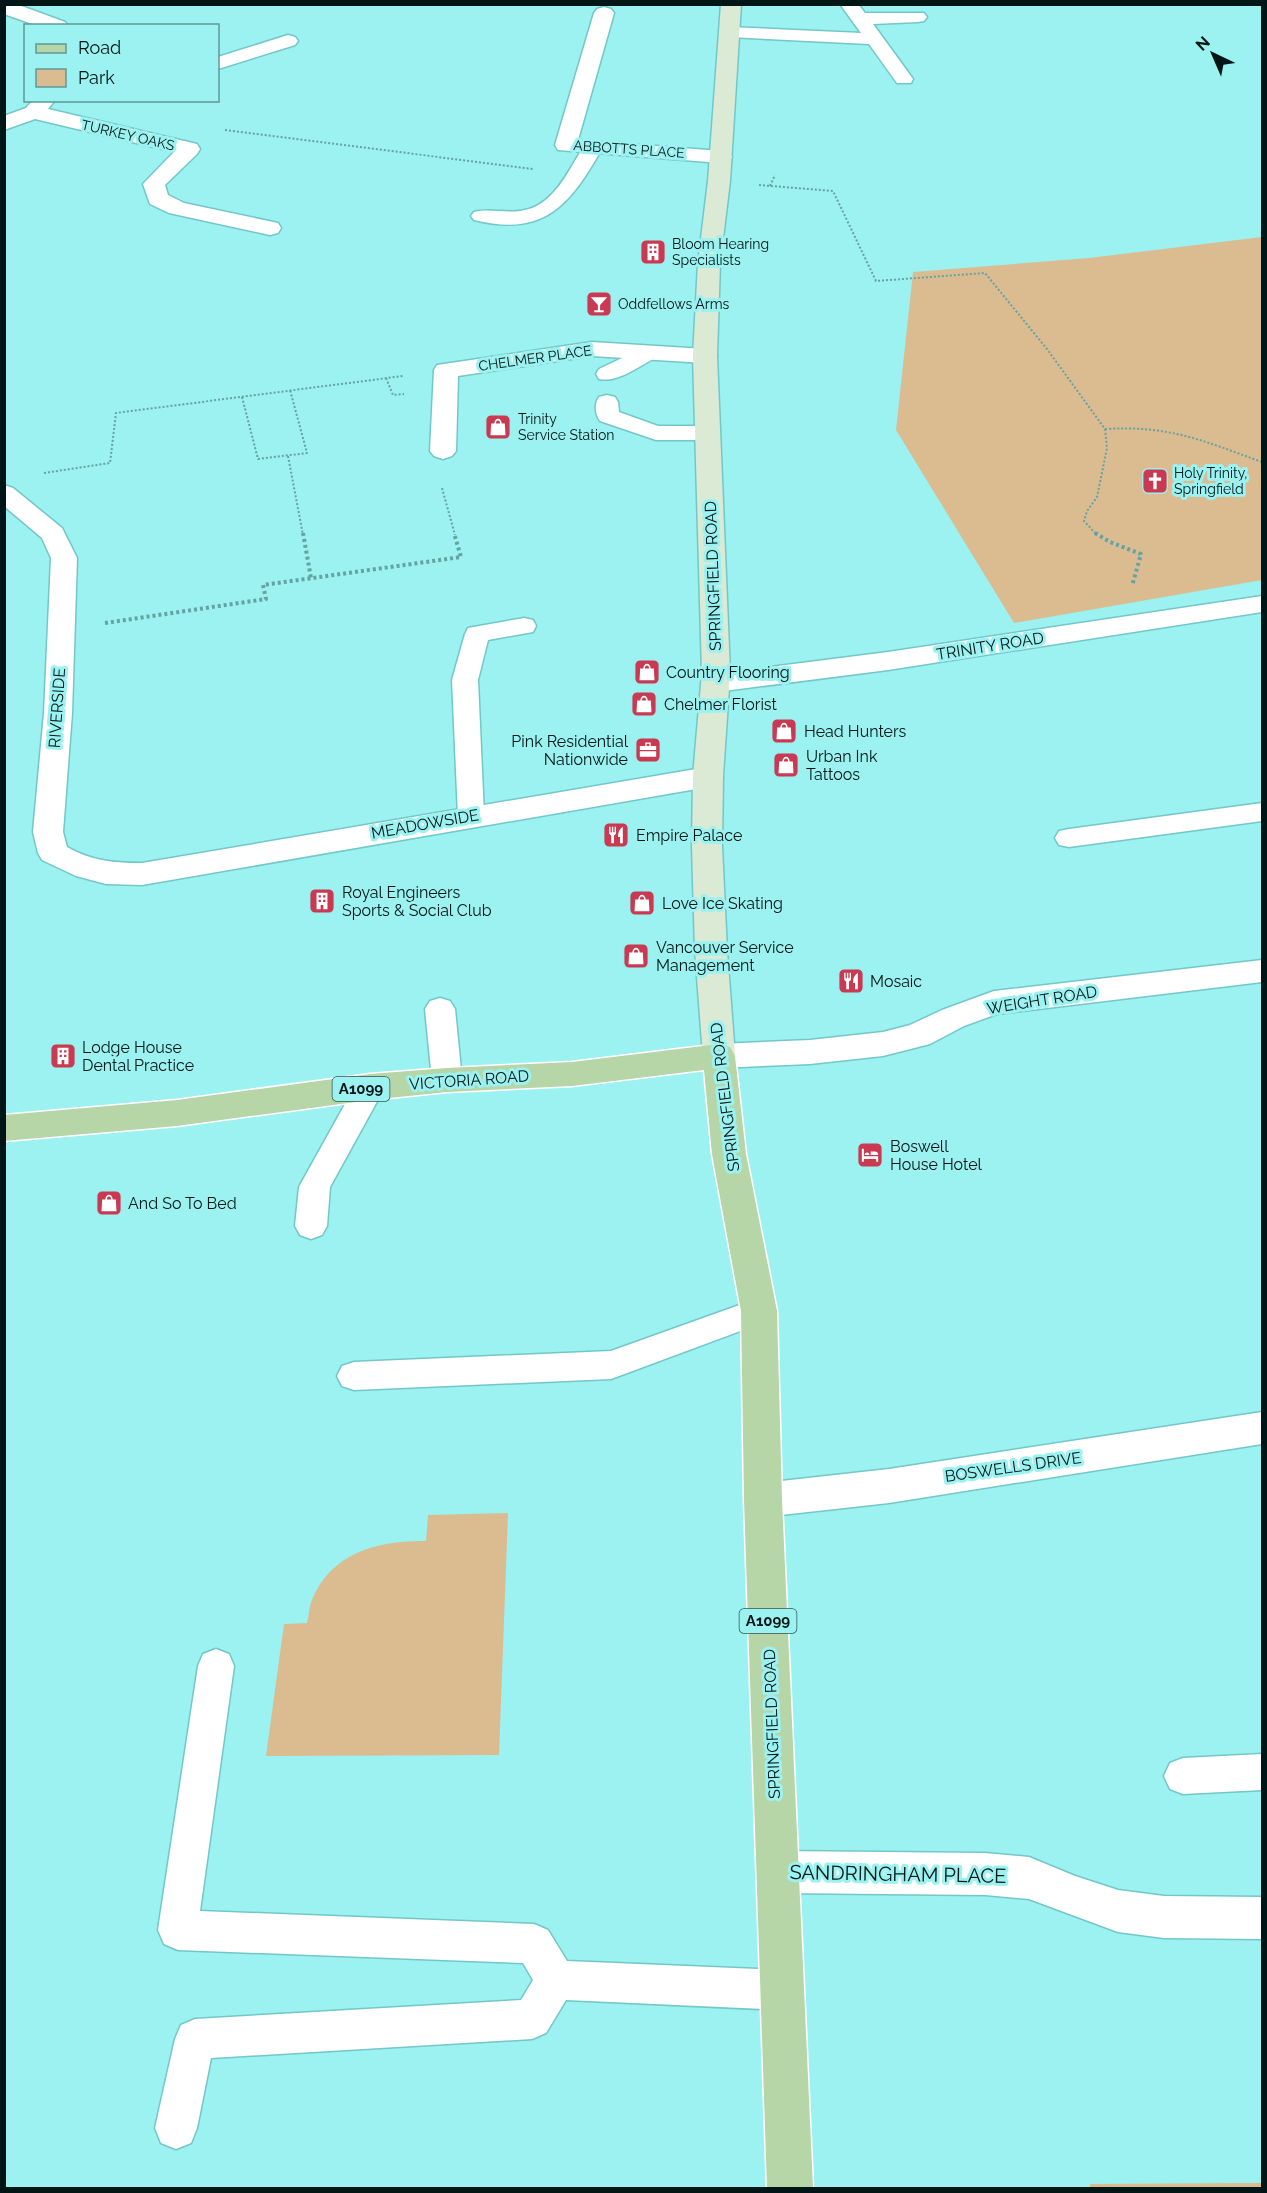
<svg xmlns="http://www.w3.org/2000/svg" width="1267" height="2193" font-family="Raleway,sans-serif">
	<style>
		.green { fill: #dbbc91 }
		.lines { fill: none; stroke-linecap: round; stroke-linejoin: round }
		.lane-casing { stroke: #73c7c8; stroke-width: 3 }
		.street-casing { stroke: #73c7c8; stroke-width: 3 }
		.secondary-casing { stroke: #73c7c8; stroke-width: 3 }
		.primary-casing { stroke: #fff; stroke-width: 3 }
		.path-far1 { stroke: #65a3a3; stroke-width: 2; stroke-dasharray: 2 2; stroke-linecap: butt }
		.path { stroke: #65a3a3; stroke-width: 4; stroke-dasharray: 3 3; stroke-linecap: butt }
		.lane { fill: #fff; fill-rule: evenodd }
		.street { fill: #fff; fill-rule: evenodd }
		.secondary { fill: #dbead4; fill-rule: evenodd }
		.primary { fill: #b7d6a8; fill-rule: evenodd }
		.labels { text-anchor: middle; dominant-baseline: central; stroke-width: 6; stroke-linejoin: round; paint-order: stroke }
		.far-street-label { font-size: 14px; fill: #001515; stroke: #9cf1f1 }
		.far-poi-label { font-size: 14px; fill: #001515; stroke: #9cf1f1; text-anchor: start }
		.shield { fill: #9cf1f1; stroke: #2f5757; stroke-width: 1.5 }
		.shield-label { font-size: 15px; font-weight: bold; fill: #001515 }
		.street-label { font-size: 16px; fill: #001515; stroke: #9cf1f1 }
		.poi-label { font-size: 16px; fill: #001515; stroke: #9cf1f1; text-anchor: start }
		.near-street-label { font-size: 20px; fill: #001515; stroke: #9cf1f1 }
	</style>
	<rect width="100%" height="100%" fill="#9cf1f1"/>
	<g class="green">
		<path d="M1262 237V580L1014 623 896 430 913 272 1089 258Z"/>
		<path d="M508 1513 499 1755 266 1756 284 1624 307 1623C309 1616 309 1607 312 1600 331 1552 380 1540 426 1541L428 1515Z"/>
		<path d="M1262 2183V2188H1090V2184Z"/>
	</g>
	<g class="lines">
		<defs>
			<g id="lane">
				<path d="M840 4H858L865 13H924L927 17 924 21 918 22 873 24 913 79 911 83H897L869 44 729 37 723 36 720 32 723 28 729 27 861 33Z"/>
				<path d="M593 141 600 143 603 147C571 203 546 238 474 220L471 216 474 212C489 208 505 213 520 211 555 207 569 168 586 143Z"/>
				<path d="M647 346 655 348 658 353 655 358C639 366 618 383 599 379L596 374 599 369Z"/>
				<path d="M607 395 615 397 618 402 619 412 658 426H708L716 428 719 433 716 438 708 440H656L600 421C595 414 594 404 599 397Z"/>
				<path d="M524 618 533 620 536 626 533 632 488 640 478 680 484 816 481 823 471 825 461 823 458 816 452 680 465 634 468 628Z"/>
				<path d="M1262 803V821L1069 847 1059 845 1055 838 1059 831 1069 829Z"/>
				<path d="M440 998 450 1001 455 1009 462 1080 458 1088 447 1091 436 1088 432 1080 425 1009 430 1001Z"/>
				<path d="M370 1076 381 1079 385 1087 330 1187 327 1226 322 1235 311 1239 300 1235 295 1226 299 1187 359 1079Z"/>
				<path d="M759 1298 770 1302 775 1311 770 1320 611 1379 354 1390 342 1386 337 1376 342 1366 354 1362 611 1351Z"/>
				<path d="M216 1649 229 1654 234 1666 200 1911 534 1924 548 1930 567 1961 783 1970 797 1976 803 1990 797 2004 783 2010 566 2000 546 2033 532 2039 211 2058 197 2128 191 2143 176 2149 161 2143 155 2128 175 2039 181 2025 195 2019 521 2000 533 1980 523 1963 178 1950 164 1944 158 1930 198 1666 203 1654Z"/>
				<path d="M1262 1754V1790L1183 1794 1170 1789 1164 1776 1170 1763 1183 1758Z"/>
			</g>
			<g id="street">
				<path d="M4 4H16L65 22 68 26H38L4 14Z"/>
				<path d="M604 7 611 9 614 13 578 140 721 151 729 152 732 157 729 162 721 163 558 150 555 145 594 13 597 9Z"/>
				<path d="M288 35 295 37 298 41 295 45 218 69V57Z"/>
				<path d="M33 100H55L48 109 197 144 200 149 197 154 165 185 168 195 184 203 278 223 281 228 278 233 270 235 169 213 150 204 143 184 174 152 35 119 4 130V116L26 108Z"/>
				<path d="M592 342 705 349 713 351 717 356 713 361 705 363 592 356 458 376 456 451 452 456 443 459 434 456 430 451 434 370 437 365Z"/>
				<path d="M4 485 13 488 62 528 77 558 72 713 63 832 67 847C92 861 114 863 142 863L708 767 718 770 723 777 718 784 708 787 142 885 106 884 76 876 42 860 38 853 33 832 44 713 51 558 42 538 4 506Z"/>
				<path d="M1262 596V612L888 670 716 692 706 689 702 683 706 677 716 674 888 652Z"/>
				<path d="M1262 960V982L997 1014 964 1026 930 1044 883 1056 810 1064 719 1068 708 1065 703 1056 708 1047 719 1044 810 1040 883 1032 910 1025 942 1010 994 991Z"/>
				<path d="M1262 1412V1444L889 1503 763 1517 750 1512 744 1500 750 1488 763 1483 889 1469Z"/>
				<path d="M778 1851 985 1853 1029 1857 1075 1876 1118 1890 1164 1896 1262 1897V1939L1164 1938 1118 1932 1029 1899 985 1895 778 1893 763 1887 757 1872 763 1857Z"/>
			</g>
			<path id="secondary" d="M721 4H741L730 181 720 263 717 356 730 673 723 776 722 846 727 951 735 1056 730 1065 719 1068 708 1065 703 1056 695 951 692 846 693 776 702 673 693 356 698 263 708 181Z"/>
			<path id="primary" d="M719 1044 730 1047 735 1056 746 1154 777 1311 782 1500 813 2188H767L744 1500 741 1311 712 1154 704 1070 572 1086 447 1092 370 1100 177 1126 4 1141V1115L177 1100 370 1074 447 1068 572 1062Z"/>
		</defs>
		<use href="#lane" class="lane-casing"/>
		<use href="#street" class="street-casing"/>
		<use href="#secondary" class="secondary-casing"/>
		<use href="#primary" class="primary-casing"/>
		<g class="path-far1">
			<path d="M225 130 533 169"/>
			<path d="M759 185 833 191 876 281 985 273 1047 349 1105 429 1107 448 1097 497 1087 511 1084 521 1097 535"/>
			<path d="M770 186 775 175"/>
			<path d="M386 378 393 395 404 394"/>
			<path d="M242 397 258 459 307 453 290 390"/>
			<path d="M1105 429C1169 425 1204 441 1262 462"/>
			<path d="M288 456 303 535"/>
			<path d="M44 473 110 463 116 413 403 376"/>
			<path d="M442 488 455 535"/>
		</g>
		<g class="path">
			<path d="M303 533 311 578"/>
			<path d="M1095 533 1110 542 1141 554 1132 586"/>
			<path d="M105 623 266 599 263 585 461 557 454 533"/>
		</g>
		<use href="#lane" class="lane"/>
		<use href="#street" class="street"/>
		<use href="#secondary" class="secondary"/>
		<use href="#primary" class="primary"/>
	</g>
	<defs>
		<symbol id="building-square" viewBox="-11 -11 22 22"><rect x="-9" y="-9" width="18" height="18" rx="4" fill="#c93951" stroke="#9cf1f1"/><path d="M-4-6H4V6H1V3H-1V6H-4ZM-2.5-4.3h1.7v1.8h-1.7ZM.8-4.3h1.7v1.8H.8ZM-2.5-1h1.7V.8h-1.7ZM.8-1h1.7V.8H.8Z" fill="#fff"/></symbol>
		<symbol id="bar-square" viewBox="-11 -11 22 22"><rect x="-9" y="-9" width="18" height="18" rx="4" fill="#c93951" stroke="#9cf1f1"/><path d="M-6-5H6L.8 .8V4.5H3.5V6h-7V4.5H-.8V.8Z" fill="#fff"/></symbol>
		<symbol id="shop-square" viewBox="-11 -11 22 22"><rect x="-9" y="-9" width="18" height="18" rx="4" fill="#c93951" stroke="#9cf1f1"/><path d="M-5-2.5h2.3a2.7 3.5 0 0 1 5.4 0H5L5.5 6h-11ZM-1.5-2.5h3a1.5 2.3 0 0 0-3 0Z" fill="#fff"/></symbol>
		<symbol id="church-square" viewBox="-11 -11 22 22"><rect x="-9" y="-9" width="18" height="18" rx="4" fill="#c93951" stroke="#9cf1f1"/><path d="M-1.2-6h2.4v3.5h3.3v2.4h-3.3V6h-2.4V-.1h-3.3v-2.4h3.3Z" fill="#fff"/></symbol>
		<symbol id="office-square" viewBox="-11 -11 22 22"><rect x="-9" y="-9" width="18" height="18" rx="4" fill="#c93951" stroke="#9cf1f1"/><path d="M-6-3h4V-5.5h4V-3h4V5H-6ZM-1-4.5V-3h2v-1.5ZM-6 0V1H6V0Z" fill="#fff"/></symbol>
		<symbol id="restaurant-square" viewBox="-11 -11 22 22"><rect x="-9" y="-9" width="18" height="18" rx="4" fill="#c93951" stroke="#9cf1f1"/><path d="M-5-6h1v4h1v-4h1v4h1v-4h1v5L-1.5 .5V6h-2V.5L-5-1ZM5-6V6H3V1.5H1.5Q1.5-4 5-6Z" fill="#fff"/></symbol>
		<symbol id="hotel-square" viewBox="-11 -11 22 22"><rect x="-9" y="-9" width="18" height="18" rx="4" fill="#c93951" stroke="#9cf1f1"/><path d="M-6-4.5h1.5V1H6V5H4.5V3h-9V5H-6ZM-4 0a1.8 1.8 0 1 1 3.6 0ZM.5 0V-2.5h3Q6-2.5 6 0Z" fill="#fff"/></symbol>
	</defs>
	<g fill-rule="evenodd">
		<use href="#building-square" x="638" y="237" width="30" height="30"/>
		<use href="#bar-square" x="584" y="289" width="30" height="30"/>
		<use href="#shop-square" x="483" y="412" width="30" height="30"/>
		<use href="#church-square" x="1140" y="466" width="30" height="30"/>
		<use href="#shop-square" x="632" y="657" width="30" height="30"/>
		<use href="#shop-square" x="629" y="689" width="30" height="30"/>
		<use href="#shop-square" x="769" y="716" width="30" height="30"/>
		<use href="#office-square" x="633" y="735" width="30" height="30"/>
		<use href="#shop-square" x="771" y="750" width="30" height="30"/>
		<use href="#restaurant-square" x="601" y="820" width="30" height="30"/>
		<use href="#building-square" x="307" y="886" width="30" height="30"/>
		<use href="#shop-square" x="627" y="888" width="30" height="30"/>
		<use href="#shop-square" x="621" y="941" width="30" height="30"/>
		<use href="#restaurant-square" x="836" y="966" width="30" height="30"/>
		<use href="#building-square" x="48" y="1041" width="30" height="30"/>
		<use href="#hotel-square" x="855" y="1140" width="30" height="30"/>
		<use href="#shop-square" x="94" y="1188" width="30" height="30"/>
	</g>
	<g class="labels">
		<g class="far-street-label">
			<text transform="translate(128 135) rotate(13)">TURKEY OAKS</text>
			<text transform="translate(629 149) rotate(4)">ABBOTTS PLACE</text>
			<text transform="translate(535 358) rotate(-8)">CHELMER PLACE</text>
		</g>
		<g class="far-poi-label">
			<text x="672" y="244">Bloom Hearing<tspan x="672" dy="16">Specialists</tspan></text>
			<text x="618" y="304">Oddfellows Arms</text>
			<text x="518" y="419">Trinity<tspan x="518" dy="16">Service Station</tspan></text>
			<text x="1174" y="473">Holy Trinity,<tspan x="1174" dy="16">Springfield</tspan></text>
		</g>
		<g class="shield">
			<rect x="332.5" y="1077" width="57" height="24" rx="4.5"/>
			<rect x="739.5" y="1609" width="57" height="24" rx="4.5"/>
		</g>
		<g class="shield-label">
			<text x="361" y="1089">A1099</text>
			<text x="768" y="1621">A1099</text>
		</g>
		<g class="street-label">
			<text transform="translate(713 576) rotate(-92)">SPRINGFIELD ROAD</text>
			<text transform="translate(990 646) rotate(-9)">TRINITY ROAD</text>
			<text transform="translate(57 708) rotate(-86)">RIVERSIDE</text>
			<text transform="translate(425 824) rotate(-10)">MEADOWSIDE</text>
			<text transform="translate(1042 1000) rotate(-9)">WEIGHT ROAD</text>
			<text transform="translate(469 1080) rotate(-4)">VICTORIA ROAD</text>
			<text transform="translate(725 1097) rotate(-97)">SPRINGFIELD ROAD</text>
			<text transform="translate(1013 1467) rotate(-8)">BOSWELLS DRIVE</text>
			<text transform="translate(772 1724) rotate(-92)">SPRINGFIELD ROAD</text>
		</g>
		<g class="poi-label">
			<text x="666" y="672">Country Flooring</text>
			<text x="664" y="704">Chelmer Florist</text>
			<text x="804" y="731">Head Hunters</text>
			<text x="628" y="741" text-anchor="end">Pink Residential<tspan x="628" dy="18">Nationwide</tspan></text>
			<text x="806" y="756">Urban Ink<tspan x="806" dy="18">Tattoos</tspan></text>
			<text x="636" y="835">Empire Palace</text>
			<text x="342" y="892">Royal Engineers<tspan x="342" dy="18">Sports &amp; Social Club</tspan></text>
			<text x="662" y="903">Love Ice Skating</text>
			<text x="656" y="947">Vancouver Service<tspan x="656" dy="18">Management</tspan></text>
			<text x="870" y="981">Mosaic</text>
			<text x="82" y="1047">Lodge House<tspan x="82" dy="18">Dental Practice</tspan></text>
			<text x="890" y="1146">Boswell<tspan x="890" dy="18">House Hotel</tspan></text>
			<text x="128" y="1203">And So To Bed</text>
		</g>
		<g class="near-street-label">
			<text transform="translate(898 1874) rotate(1)">SANDRINGHAM PLACE</text>
		</g>
	</g>
	<rect width="1267" height="2193" fill="none" stroke="#001515" stroke-width="12"/>
	<rect x="24" y="24" width="195" height="78" fill="#9cf1f1" stroke="#5e9999" stroke-width="1.5"/>
	<rect x="36" y="44" width="30" height="9" fill="#b7d6a8" stroke="#5e9999" stroke-width="1.5"/>
	<text x="78" y="54" font-size="18" fill="#001515">Road</text>
	<rect x="36" y="69" width="30" height="18" fill="#dbbc91" stroke="#5e9999" stroke-width="1.5"/>
	<text x="78" y="84" font-size="18" fill="#001515">Park</text>
	<g transform="translate(1213 54) rotate(316)" stroke="#9cf1f1" stroke-width="4.5" paint-order="stroke">
	<path d="M0-4.5L10 22L0 15L-10 22Z" fill="#001515"/>
	<text y="-9" font-size="16" font-weight="bold" text-anchor="middle" fill="#001515">N</text>
	</g>
</svg>
